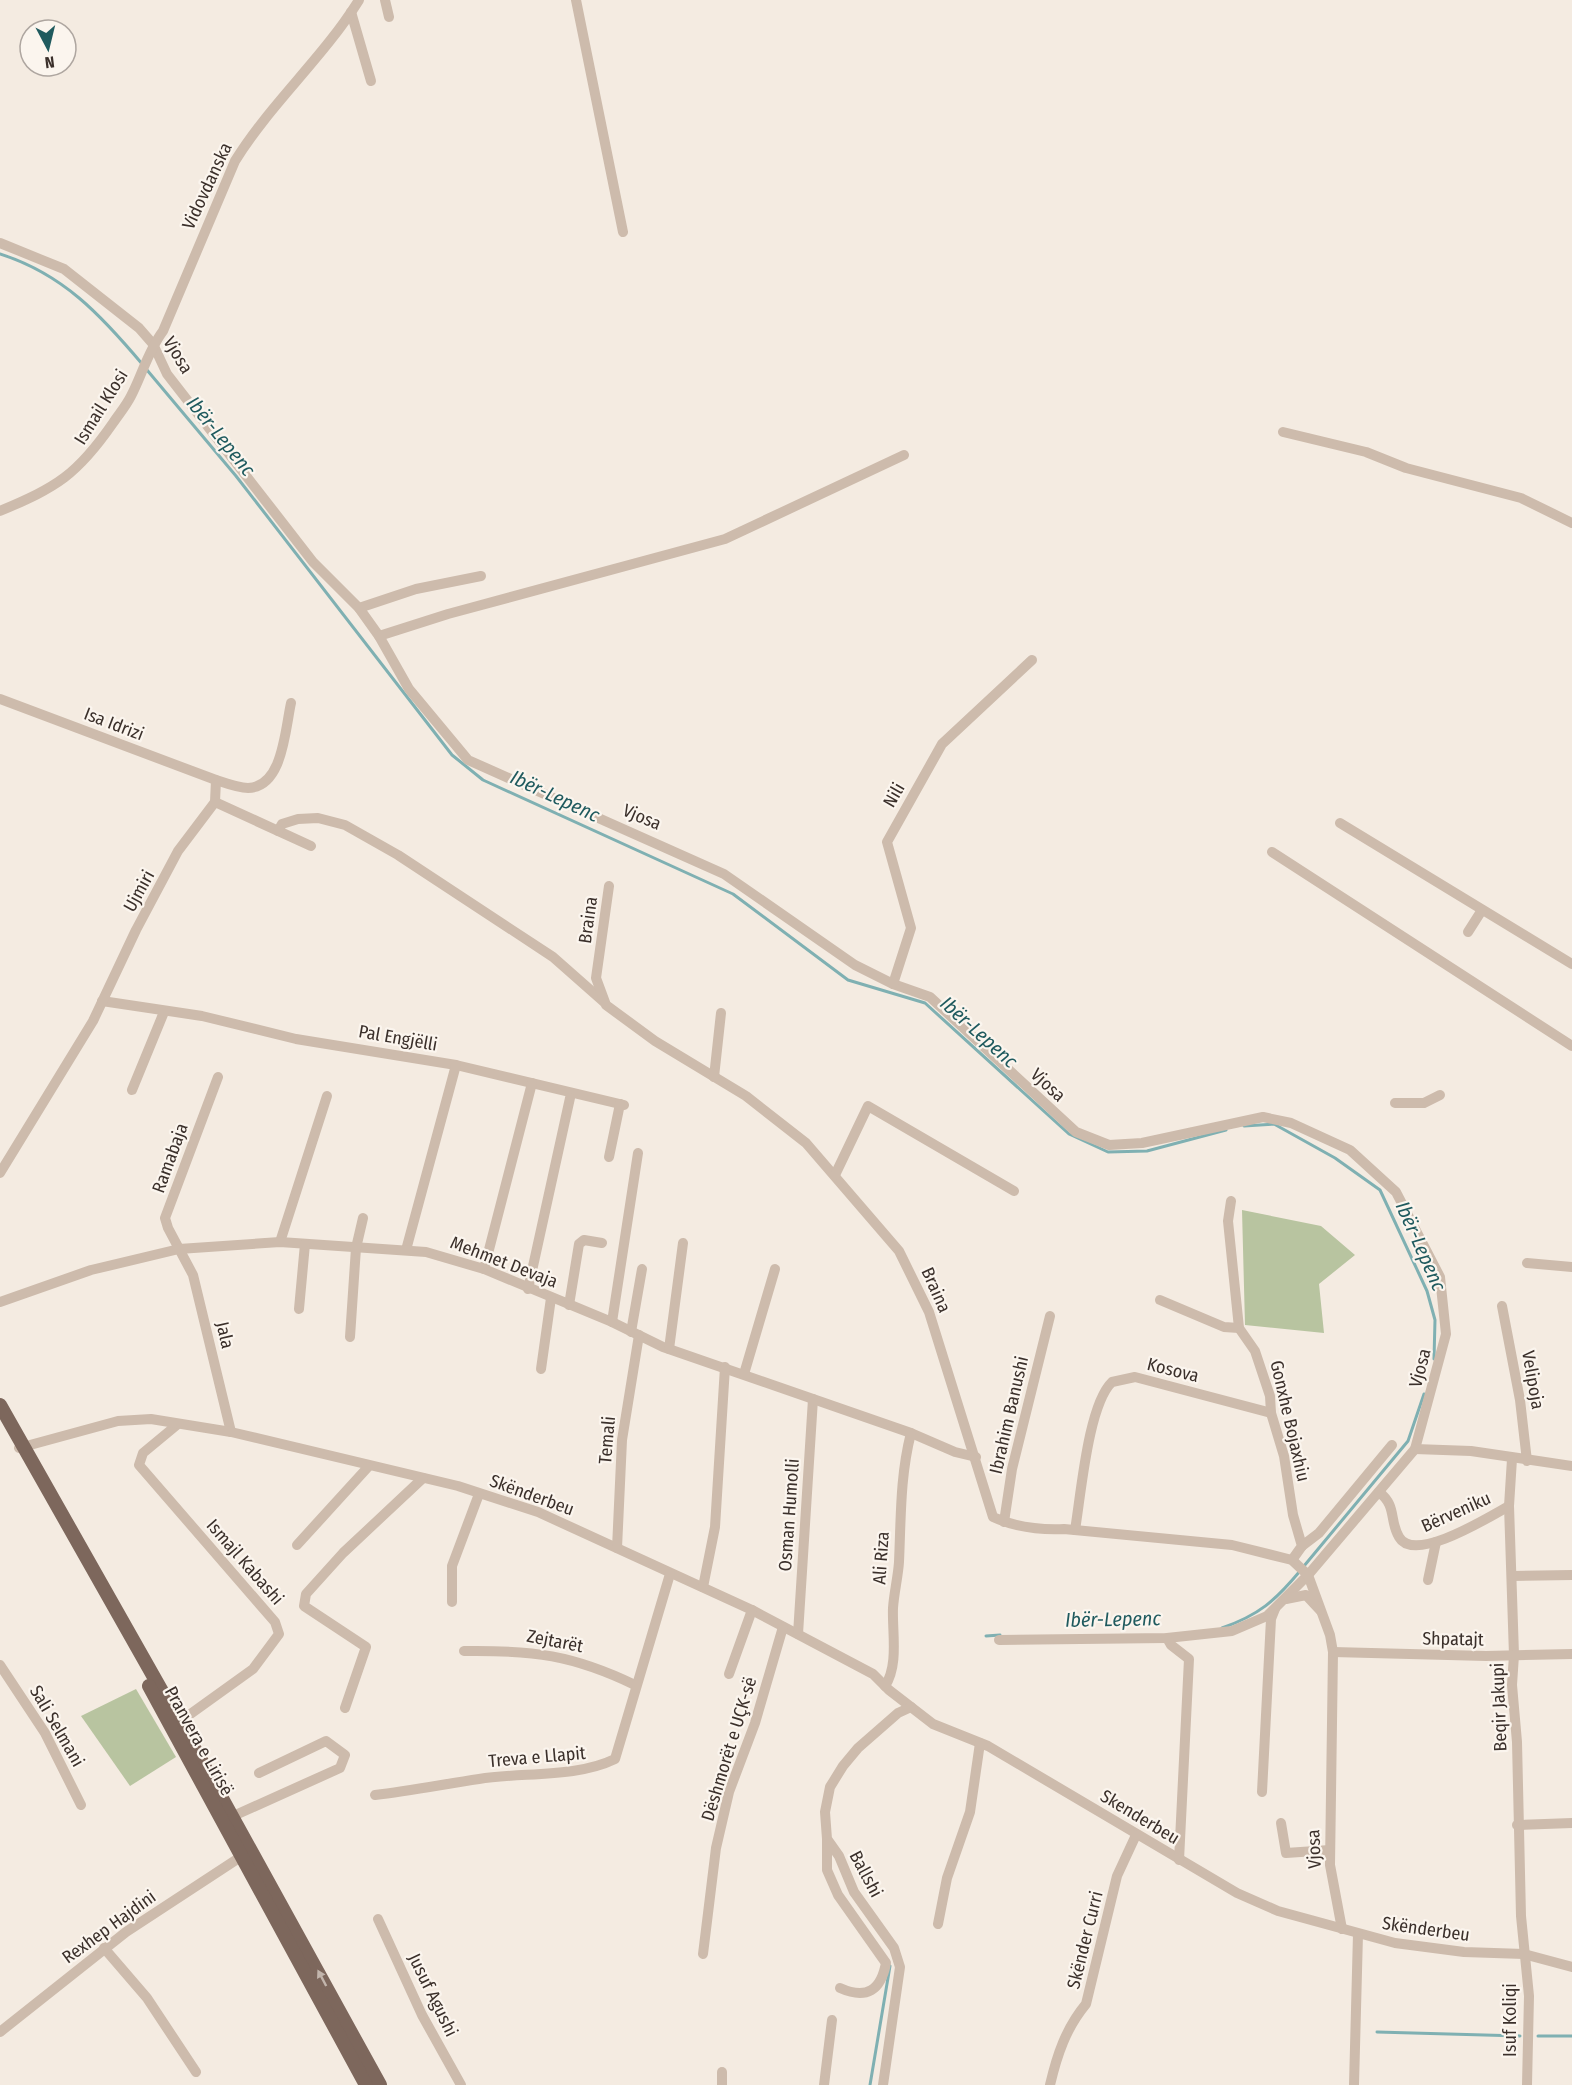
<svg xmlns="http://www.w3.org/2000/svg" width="1572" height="2085" font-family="'Fira Sans Condensed',sans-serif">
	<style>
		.green { fill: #b8c4a0 }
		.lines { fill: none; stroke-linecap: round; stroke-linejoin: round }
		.stream { stroke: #7fb0b2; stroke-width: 3 }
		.minor { stroke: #cdbbac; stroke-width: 10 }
		.major { stroke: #7d675c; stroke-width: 14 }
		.oneway { fill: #c2b5ac }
		.labels { text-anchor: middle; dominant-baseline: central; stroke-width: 4.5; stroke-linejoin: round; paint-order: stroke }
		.street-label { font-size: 18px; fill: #3b302b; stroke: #fbf5ee }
		.water-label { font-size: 20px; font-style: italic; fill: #1f5a5e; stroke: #fbf5ee }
	</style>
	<rect width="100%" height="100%" fill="#f4ebe1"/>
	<g class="green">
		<path d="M1242 1210 1321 1226 1355 1255 1319 1284 1324 1333 1245 1325Z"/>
		<path d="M136 1689 176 1757 130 1786 81 1716Z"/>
	</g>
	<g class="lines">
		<g class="stream">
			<path d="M0 254C63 274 101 315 143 365"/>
			<path d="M147 370 236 476 452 755 483 780 733 894 848 980 925 1003 1069 1134 1108 1152 1147 1151 1226 1130"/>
			<path d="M1244 1126 1274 1124 1335 1158 1380 1190 1427 1291 1435 1320 1434 1359"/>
			<path d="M1304 1566 1408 1441 1424 1394"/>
			<path d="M1222 1628C1259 1615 1275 1601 1300 1571"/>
			<path d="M986 1636 1000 1635"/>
			<path d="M1377 2032 1520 2036"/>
			<path d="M1538 2036H1572"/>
			<path d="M870 2085 890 1966"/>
		</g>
		<g class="minor">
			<path d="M385 0 389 17"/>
			<path d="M576 0 623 232"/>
			<path d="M351 12 371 81"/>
			<path d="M0 243 64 269 139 328 153 344 167 374 313 562 359 608 379 636 409 689 468 760 724 874 855 965 893 984 930 997 1076 1132 1109 1145 1142 1143 1263 1117 1291 1123 1350 1150 1396 1192 1440 1277 1446 1334 1415 1449 1308 1575 1267 1616 1232 1631 1167 1638 999 1640"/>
			<path d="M1283 432 1366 452 1406 468 1521 498 1572 523"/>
			<path d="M0 511C57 487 77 475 113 423 119 414 126 406 131 396 142 375 148 351 163 331L235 161C271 103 323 58 359 0"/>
			<path d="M359 608 416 589 481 576"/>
			<path d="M379 636 448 614 725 539 904 455"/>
			<path d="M0 699 216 780C225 783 238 788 248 788 283 787 285 730 291 703"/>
			<path d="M215 802 311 846"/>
			<path d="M1340 823 1572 964"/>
			<path d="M278 831 282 824 298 819 318 818 345 825 398 855 553 957 604 1002"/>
			<path d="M1272 852 1572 1046"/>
			<path d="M609 886 596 978 606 1005 655 1041 746 1096 806 1143 899 1251 929 1312 993 1517C1015 1527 1040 1530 1064 1529L1232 1545 1292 1560 1308 1575 1330 1635 1333 1652 1330 1865 1342 1929"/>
			<path d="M1468 932 1482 910"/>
			<path d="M893 984 911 928 887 842 942 744 1032 660"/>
			<path d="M102 1001 202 1016 296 1039 456 1065 624 1105"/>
			<path d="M218 1077 165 1218 168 1228 193 1275 231 1432"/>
			<path d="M714 1077 721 1013"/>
			<path d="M132 1090 164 1012"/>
			<path d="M1395 1103H1424L1440 1095"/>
			<path d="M609 1157 620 1104"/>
			<path d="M0 1173 93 1021 136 930 178 851 215 802 216 780"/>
			<path d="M835 1175 868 1106 1014 1191"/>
			<path d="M1231 1201 1228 1221 1239 1328 1255 1351 1270 1396 1271 1413 1284 1456 1293 1515 1302 1546 1292 1560"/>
			<path d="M280 1242 327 1096"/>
			<path d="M406 1250 456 1065"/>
			<path d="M1527 1263 1572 1267"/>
			<path d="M484 1269 532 1083"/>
			<path d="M528 1289 570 1098"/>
			<path d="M1160 1300 1224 1327 1239 1328"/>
			<path d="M0 1302 91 1270 179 1249 280 1242 426 1252 484 1269 612 1322 663 1347 911 1433 955 1452 976 1457"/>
			<path d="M569 1305 579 1244 584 1240 602 1243"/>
			<path d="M1502 1306 1520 1400 1527 1461"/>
			<path d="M299 1309 305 1244"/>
			<path d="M612 1322 638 1153"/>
			<path d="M631 1332 642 1269"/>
			<path d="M350 1337 356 1248 363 1218"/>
			<path d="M669 1349 683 1243"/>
			<path d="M541 1369 551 1298"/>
			<path d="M744 1374 775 1269"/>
			<path d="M178 1424 143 1453 139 1465 275 1622 279 1634 253 1669 189 1715"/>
			<path d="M19 1448 118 1421 151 1419 231 1432 458 1486 538 1512 752 1610 873 1674 889 1690 933 1724 988 1746 1237 1893 1278 1911 1395 1943 1464 1952 1524 1954 1572 1967"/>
			<path d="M1415 1449 1471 1451 1572 1466"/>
			<path d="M1512 1459 1509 1506 1514 1655 1512 1685 1517 1742 1521 1916 1529 1996 1527 2085"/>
			<path d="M1379 1492C1397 1506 1389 1520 1399 1537 1414 1564 1489 1517 1509 1506"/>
			<path d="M1004 1522 1012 1469 1050 1316"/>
			<path d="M1075 1530C1081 1495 1088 1405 1112 1382L1135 1377 1271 1413"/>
			<path d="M297 1545 368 1467"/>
			<path d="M1302 1546 1319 1533 1392 1445"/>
			<path d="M617 1548 622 1440 639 1335"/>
			<path d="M1512 1576 1572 1575"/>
			<path d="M1428 1580 1436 1542"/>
			<path d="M703 1587 715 1527 725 1367"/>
			<path d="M1286 1599 1306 1595 1320 1610"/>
			<path d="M452 1602V1566L479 1494"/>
			<path d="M798 1634 813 1399"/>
			<path d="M1167 1638 1171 1645 1189 1659 1179 1860"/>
			<path d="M464 1651C533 1650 573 1655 635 1685"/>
			<path d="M1333 1652 1486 1656 1572 1654"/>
			<path d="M0 1665 45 1733 81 1805"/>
			<path d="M729 1674 752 1610"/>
			<path d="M885 1686C899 1665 892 1632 893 1608 894 1593 898 1577 899 1562 901 1518 900 1476 911 1433"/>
			<path d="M345 1708 366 1647 304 1606 306 1594 343 1553 423 1478"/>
			<path d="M1262 1792 1271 1619 1275 1609"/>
			<path d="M375 1795C410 1791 445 1784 479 1779 523 1772 576 1778 615 1759L670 1574"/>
			<path d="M231 1817 340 1768 345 1755 326 1741 259 1773"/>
			<path d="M1281 1823 1286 1853 1330 1850"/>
			<path d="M1517 1825 1572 1823"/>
			<path d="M827 1840V1870L838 1895 886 1963C881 1990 867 2000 840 1988"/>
			<path d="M378 1919 422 2015 461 2085"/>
			<path d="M938 1924 947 1878 970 1812 980 1743"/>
			<path d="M104 1948 147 1998 196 2072"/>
			<path d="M703 1954 716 1848 729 1792 755 1723 783 1627"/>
			<path d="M0 2032 126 1932 242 1856"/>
			<path d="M722 2085V2072"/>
			<path d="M824 2085 832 2020"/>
			<path d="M883 2085 900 1967 894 1948 854 1892 839 1856 827 1839 825 1812 830 1787 843 1766 858 1748 898 1713 911 1707"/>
			<path d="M1050 2085C1057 2055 1066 2028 1086 2004L1117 1876 1136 1835"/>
			<path d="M1354 2085 1358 1934"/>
		</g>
		<g class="major">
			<path d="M0 1405 202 1762 380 2085"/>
			<path d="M149 1686 366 2085"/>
		</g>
	</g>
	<defs><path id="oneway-solid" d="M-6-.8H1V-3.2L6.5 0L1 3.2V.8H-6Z" transform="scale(1.5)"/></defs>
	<use class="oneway" href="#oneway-solid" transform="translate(322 1978) rotate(-118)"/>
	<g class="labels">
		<g class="street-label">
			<text transform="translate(207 186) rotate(-65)">Vidovdanska</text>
			<text transform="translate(178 355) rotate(59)">Vjosa</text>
			<text transform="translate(101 407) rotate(-58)">Ismail Klosi</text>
			<text transform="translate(114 724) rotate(21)">Isa Idrizi</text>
			<text transform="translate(894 795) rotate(-60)">Nili</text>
			<text transform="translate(642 817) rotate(23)">Vjosa</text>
			<text transform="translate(139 891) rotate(-61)">Ujmiri</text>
			<text transform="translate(588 920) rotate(-82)">Braina</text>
			<text transform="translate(398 1038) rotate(10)">Pal Engjëlli</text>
			<text transform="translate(1048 1085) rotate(43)">Vjosa</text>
			<text transform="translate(170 1158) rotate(-70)">Ramabaja</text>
			<text transform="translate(504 1262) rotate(21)">Mehmet Devaja</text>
			<text transform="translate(936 1290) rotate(66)">Braina</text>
			<text transform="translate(225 1335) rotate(77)">Jala</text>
			<text transform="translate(1420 1368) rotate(-75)">Vjosa</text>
			<text transform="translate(1173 1370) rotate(14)">Kosova</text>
			<text transform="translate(1533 1380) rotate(80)">Velipoja</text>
			<text transform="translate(1009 1415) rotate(-77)">Ibrahim Banushi</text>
			<text transform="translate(1290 1421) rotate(77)">Gonxhe Bojaxhiu</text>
			<text transform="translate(607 1440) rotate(-85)">Temali</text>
			<text transform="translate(532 1495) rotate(20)">Skënderbeu</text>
			<text transform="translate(1456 1512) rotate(-24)">Bërveniku</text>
			<text transform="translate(789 1515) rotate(-86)">Osman Humolli</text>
			<text transform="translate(881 1558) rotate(-86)">Ali Riza</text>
			<text transform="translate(245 1562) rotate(49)">Ismajl Kabashi</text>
			<text transform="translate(1453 1639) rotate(1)">Shpatajt</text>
			<text transform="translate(555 1641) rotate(11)">Zejtarët</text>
			<text transform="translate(1499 1707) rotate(-92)">Beqir Jakupi</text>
			<text transform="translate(57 1726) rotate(60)">Sali Selmani</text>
			<text transform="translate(199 1741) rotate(61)">Pranvera e Lirisë</text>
			<text transform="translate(729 1749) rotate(-73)">Dëshmorët e UÇK-së</text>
			<text transform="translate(537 1757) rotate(-5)">Treva e Llapit</text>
			<text transform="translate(1140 1817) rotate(31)">Skenderbeu</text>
			<text transform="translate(1314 1849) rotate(-92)">Vjosa</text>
			<text transform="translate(866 1874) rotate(62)">Ballshi</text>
			<text transform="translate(109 1927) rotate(-36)">Rexhep Hajdini</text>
			<text transform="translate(1426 1929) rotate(8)">Skënderbeu</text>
			<text transform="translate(1085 1940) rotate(-76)">Skënder Curri</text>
			<text transform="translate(433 1995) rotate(64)">Jusuf Agushi</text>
			<text transform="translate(1510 2020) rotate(-90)">Isuf Koliqi</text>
		</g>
		<g class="water-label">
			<text transform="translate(221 436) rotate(51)">Ibër-Lepenc</text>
			<text transform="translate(555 796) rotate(25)">Ibër-Lepenc</text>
			<text transform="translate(979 1032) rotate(42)">Ibër-Lepenc</text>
			<text transform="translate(1421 1246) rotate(66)">Ibër-Lepenc</text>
			<text transform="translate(1113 1619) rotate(-1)">Ibër-Lepenc</text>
		</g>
	</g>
	<g transform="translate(48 48) rotate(173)"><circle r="28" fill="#fbf5ee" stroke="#aea6a0" stroke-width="1.5"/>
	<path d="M0-4.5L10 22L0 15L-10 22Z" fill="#1f5a5e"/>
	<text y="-9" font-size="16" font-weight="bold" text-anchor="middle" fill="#3b302b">N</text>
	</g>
</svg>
